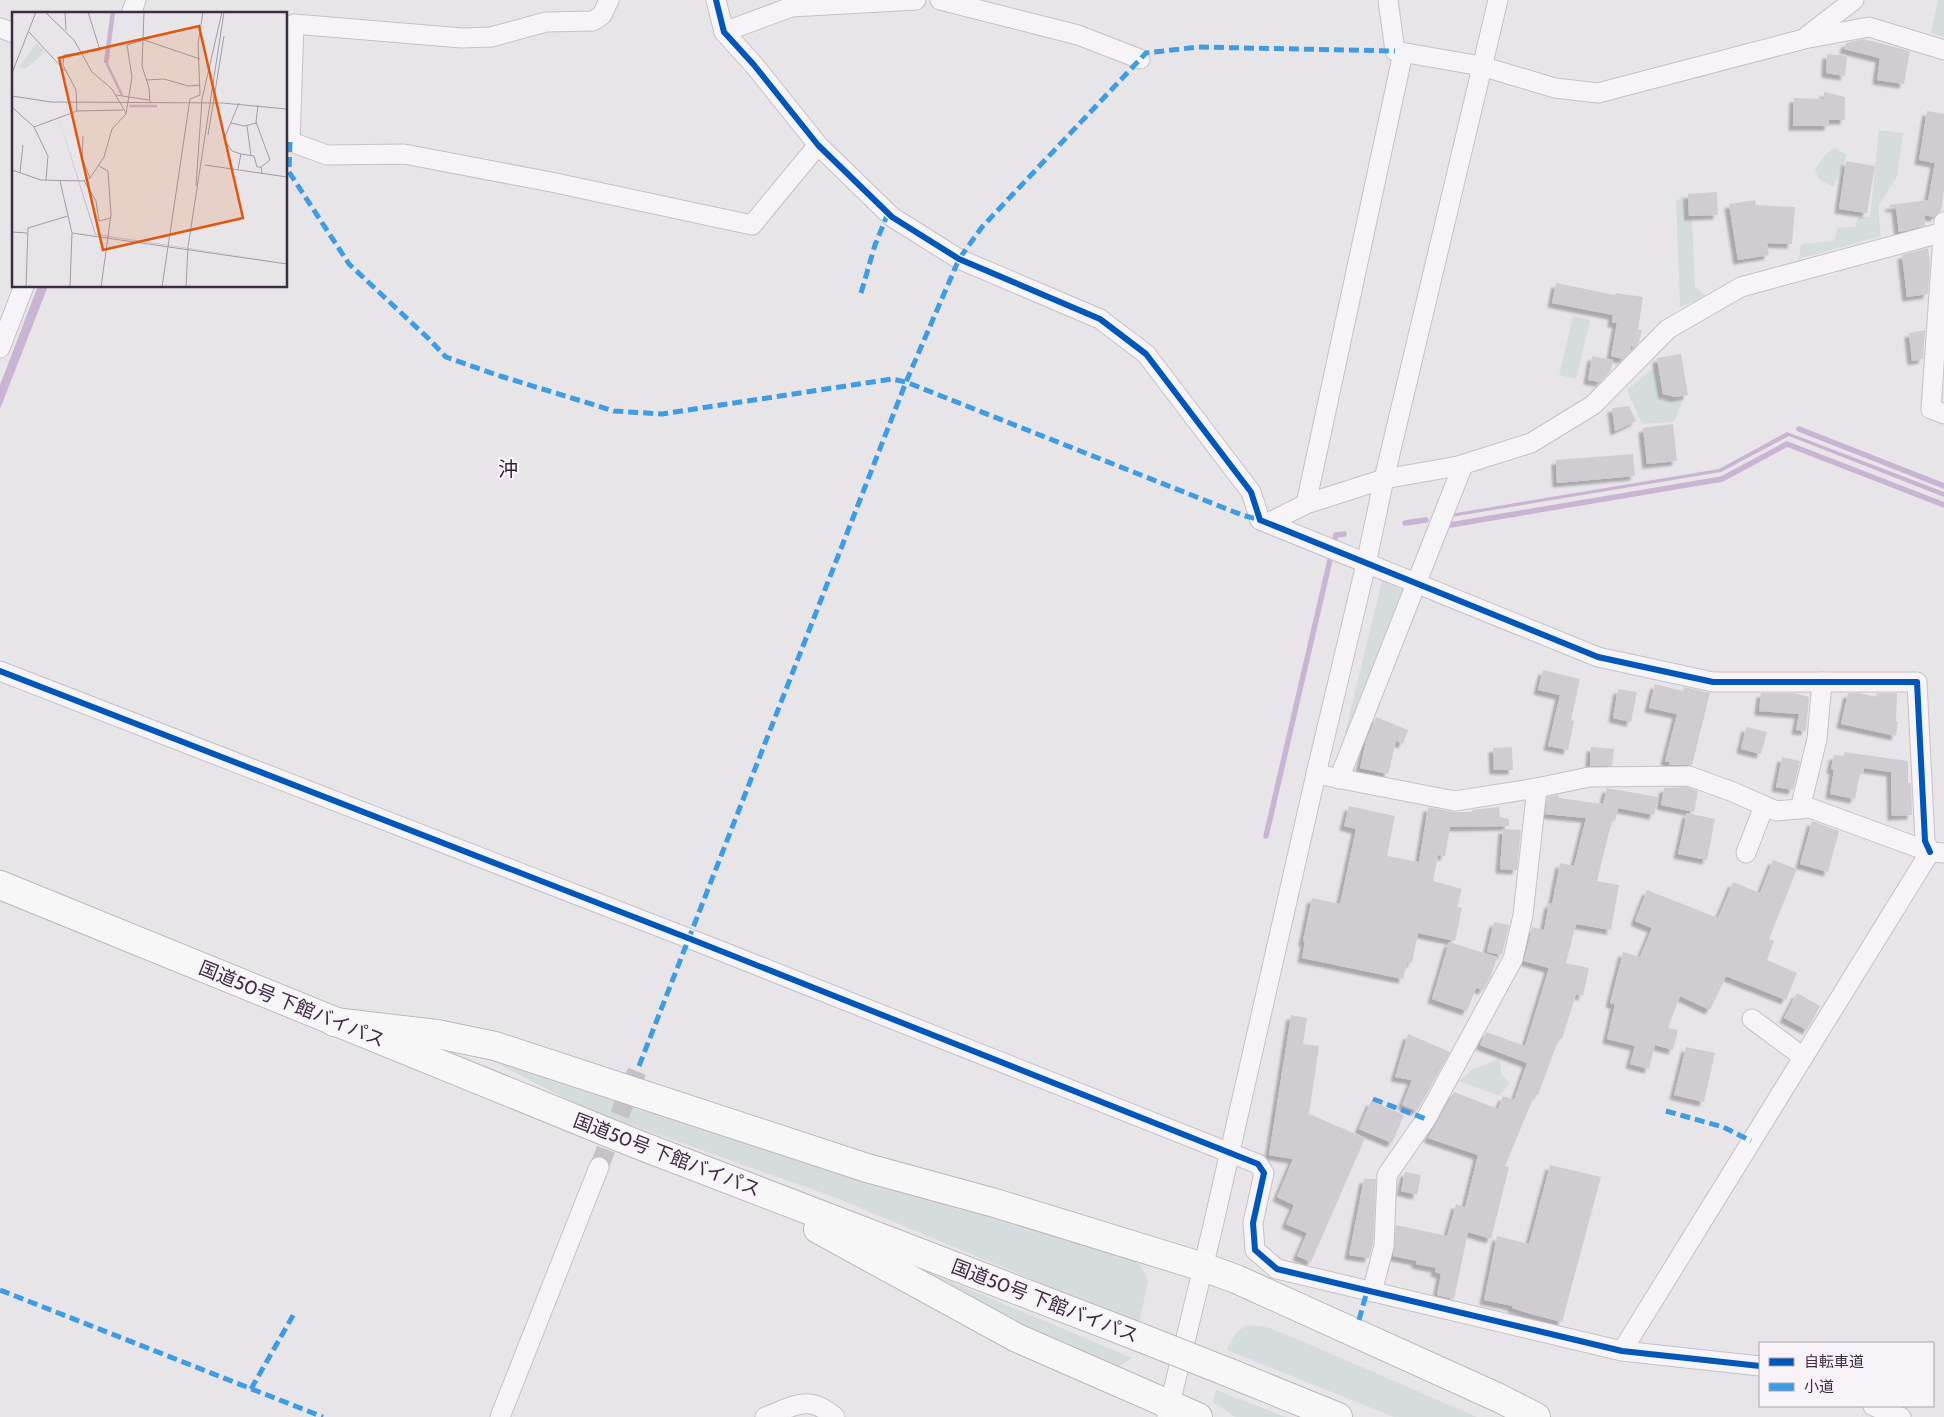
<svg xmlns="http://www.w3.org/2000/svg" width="1944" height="1417" font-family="Cabin,'Noto Sans JP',sans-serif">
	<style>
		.green { fill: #d4dcdd }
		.water { fill: #c9b4d4 }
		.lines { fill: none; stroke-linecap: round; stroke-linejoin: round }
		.stream { stroke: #c9b4d4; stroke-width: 5.5 }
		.building { fill: #d0ccd1; filter: url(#shadow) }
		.minor-tunnel { stroke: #c6c0c8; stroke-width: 19; stroke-dasharray: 19 9; stroke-linecap: butt }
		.minor-casing { stroke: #c5c2c7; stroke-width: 21 }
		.highway-casing { stroke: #bcb7be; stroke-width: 30 }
		.minor { stroke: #f6f4f6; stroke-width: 19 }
		.highway { stroke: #f8f7f8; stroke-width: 28 }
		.highway-bridge-casing { stroke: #bcb7be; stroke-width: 30; stroke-linecap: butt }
		.highway-bridge { stroke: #f8f7f8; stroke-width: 28 }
		.quiet { stroke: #3f9ce3; stroke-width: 5; stroke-dasharray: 10 5; stroke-linecap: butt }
		.cycleway-casing { stroke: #f7f3f8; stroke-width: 9 }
		.cycleway { stroke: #0057b8; stroke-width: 6 }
		.labels { text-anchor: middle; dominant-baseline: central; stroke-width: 4.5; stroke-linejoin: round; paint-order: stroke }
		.street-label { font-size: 19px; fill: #3f2b44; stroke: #f7f3f8 }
		.neighbourhood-label { font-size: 20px; fill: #301d35; stroke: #f7f3f8 }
		.inset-river { fill: none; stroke: #c9b4d4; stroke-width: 2.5 }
		.inset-road { fill: none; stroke: #a49ba7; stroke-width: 1 }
		.view { fill: #e0570f; fill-opacity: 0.15; stroke: #e0570f; stroke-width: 2.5 }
		.inset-edge { fill: none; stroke: #3f2b44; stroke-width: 2.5 }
	</style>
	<defs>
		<filter id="shadow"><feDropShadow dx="-4.5" dy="4.5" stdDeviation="1" flood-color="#0004"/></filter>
	</defs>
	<rect width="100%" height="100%" fill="#e8e5e9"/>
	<g class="green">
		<path d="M1938 0H1944V37L1931 33Z"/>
		<path d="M1879 130 1903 133 1897 176 1879 205V218L1881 236 1799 259 1801 244 1834 241 1838 227H1855L1858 217H1870Z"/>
		<path d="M1835 148 1847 155 1833 187 1819 179 1815 169 1826 154Z"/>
		<path d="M1684 196 1687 221 1692 220 1695 286 1706 297 1680 307 1676 201Z"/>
		<path d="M1573 316 1590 320 1576 379 1559 375Z"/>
		<path d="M1655 367 1661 400 1683 399 1674 422 1642 424 1627 390Z"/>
		<path d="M1382 581 1405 591 1338 762Z"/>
		<path d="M1500 1058 1501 1074 1510 1083 1499 1096 1459 1081 1472 1070Z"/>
		<path d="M495 1060 1128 1257 1141 1266 1148 1281 1139 1324 839 1199 586 1109 502 1066Z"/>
		<path d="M883 1253 1132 1358 1115 1369 1092 1363Z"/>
		<path d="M1246 1325 1267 1327 1304 1342 1477 1417H1394L1227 1350C1231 1339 1236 1332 1246 1325Z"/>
		<path d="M1216 1390 1286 1417H1235L1213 1402Z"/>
	</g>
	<g class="water">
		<path d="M38 286H48L0 409V385Z"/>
		<path d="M1787 432 1944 492V497L1789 436 1721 472 1451 517 1450 514 1719 469Z"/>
	</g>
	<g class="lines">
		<g class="stream">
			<path d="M1799 429 1944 486"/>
			<path d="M1405 523 1426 520"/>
			<path d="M1450 525 1722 479 1787 444 1944 505"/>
			<path d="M1334 543 1336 535 1344 534"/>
			<path d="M1266 836 1330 560"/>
		</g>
	</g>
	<g class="building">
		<path d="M1864 39 1910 51 1904 84 1877 80 1880 58 1844 49 1846 43Z"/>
		<path d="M1827 54 1847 56 1845 76 1826 73Z"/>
		<path d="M1824 92 1845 97V120H1829V126H1793L1794 98 1824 99Z"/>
		<path d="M1927 111 1944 114V191L1941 211 1934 217 1924 215 1925 226 1899 232 1896 208 1889 207 1890 205 1928 200 1935 163 1919 160Z"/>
		<path d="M1846 161 1875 166 1867 213 1839 209Z"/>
		<path d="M1717 192 1718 215 1689 216 1688 194Z"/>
		<path d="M1755 200 1756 205 1795 207 1792 244 1767 243 1769 255 1738 260 1729 204Z"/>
		<path d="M1928 248 1930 262 1928 294 1907 297 1902 255Z"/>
		<path d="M1556 283 1615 295 1616 293 1643 297 1638 330H1642L1639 342 1635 347 1631 346 1630 352 1623 359 1611 356 1617 323H1612L1613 315 1552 303Z"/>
		<path d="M1925 330 1923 359 1912 361 1909 333Z"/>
		<path d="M1681 354 1688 395 1675 397 1663 394 1657 358Z"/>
		<path d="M1592 356 1613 360 1611 370 1600 382 1588 380Z"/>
		<path d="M1629 406 1636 421 1615 431 1612 408Z"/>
		<path d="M1673 424 1677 461 1647 464 1643 428Z"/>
		<path d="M1633 454 1635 476 1557 483 1556 460Z"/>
		<path d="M1543 670 1580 679 1571 720 1574 721 1568 750 1548 746 1560 695 1538 690Z"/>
		<path d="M1655 684 1683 691 1684 687 1710 693 1692 765H1669V762L1665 761 1677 714 1649 708Z"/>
		<path d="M1618 689 1637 692 1631 722 1613 718Z"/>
		<path d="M1761 693H1794L1809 697 1806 731 1796 730 1799 714 1759 711Z"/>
		<path d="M1848 693H1860L1876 697 1877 693H1897L1896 722H1898L1896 736 1841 724Z"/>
		<path d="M1376 717 1408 730 1403 744 1396 741 1388 774 1360 768 1366 741Z"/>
		<path d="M1746 727 1767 732 1761 754 1741 749Z"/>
		<path d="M1512 747 1513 770H1494L1493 748Z"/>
		<path d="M1591 747 1614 749 1612 766H1590Z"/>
		<path d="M1844 752 1908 761V783H1911L1912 815 1892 816 1891 772 1864 768 1863 773H1860L1855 799 1830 794 1834 770 1831 769 1834 755 1844 756Z"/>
		<path d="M1782 757 1800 761 1793 790 1776 787Z"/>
		<path d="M1687 787 1698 791 1694 812 1661 805 1664 788Z"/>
		<path d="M1607 788 1658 797 1654 815 1618 808 1615 821 1612 820 1597 881 1619 885 1611 930 1576 924 1566 963 1589 968 1583 996 1576 994 1562 1039 1559 1038 1538 1095 1535 1094 1505 1166 1509 1167 1491 1239 1468 1232 1454 1299 1437 1295 1441 1274 1435 1272 1436 1268 1416 1264 1417 1261 1393 1256 1396 1225 1447 1236 1456 1204 1465 1207 1478 1155 1428 1138 1454 1092 1498 1109 1503 1096 1514 1100 1527 1063 1480 1045 1486 1032 1525 1046 1549 968 1524 961 1532 927 1544 930 1549 903 1552 904 1560 863 1574 866 1586 818 1545 814 1547 797 1559 795V798L1603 804Z"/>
		<path d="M1349 806 1395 816 1387 856 1419 862 1428 807 1453 812H1472V810L1499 807 1500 817 1509 819V826L1450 827 1445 856 1438 855 1433 881 1462 889 1457 907 1462 908 1455 941 1418 933 1412 963 1407 962 1403 979 1302 958 1305 942 1303 941 1312 898 1340 904 1356 829 1344 826Z"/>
		<path d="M1687 813 1715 819 1707 860 1678 854Z"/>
		<path d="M1812 821 1839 831 1828 872 1800 864Z"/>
		<path d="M1503 829 1521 830 1517 870 1500 869Z"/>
		<path d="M1773 860 1797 869 1769 939 1774 941 1767 960 1797 973 1786 1000 1726 976 1710 1010 1680 996 1668 1028 1678 1030 1673 1050 1655 1045 1649 1069 1630 1064 1635 1046 1607 1039 1615 1004 1610 1003 1623 952 1640 957 1652 928 1635 921 1647 890 1718 918 1733 882 1760 893Z"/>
		<path d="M1494 922 1509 925 1502 955 1487 952Z"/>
		<path d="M1449 942 1497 957 1491 976 1483 990 1476 988 1467 1011 1432 999Z"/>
		<path d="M1797 993 1820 1006 1807 1030 1784 1018Z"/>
		<path d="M1291 1015 1307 1018 1303 1044 1319 1046 1309 1114 1365 1138 1311 1262 1297 1256 1307 1233 1286 1224 1294 1205 1277 1197 1293 1159 1269 1155Z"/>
		<path d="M1408 1034 1450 1052 1417 1111 1402 1105 1412 1080 1395 1077Z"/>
		<path d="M1686 1047 1715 1053 1704 1102 1674 1095Z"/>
		<path d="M1371 1101 1404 1115 1392 1143 1359 1129Z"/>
		<path d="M1550 1165 1601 1177 1562 1322 1531 1314 1512 1308 1513 1306 1484 1300 1497 1236 1529 1244Z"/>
		<path d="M1405 1172 1421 1175 1417 1195 1401 1191Z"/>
		<path d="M1364 1179H1376L1373 1244 1369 1258 1349 1255Z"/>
	</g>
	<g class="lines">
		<path class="minor-tunnel" d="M599 1167 639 1066"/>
		<defs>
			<g id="minor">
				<path d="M716 0 724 32 754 65 818 145 892 217 959 259 1100 319 1146 354 1251 492 1260 520 1598 657 1713 682H1917L1925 841 1930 852"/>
				<path d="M940 0 1078 35 1140 59"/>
				<path d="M1388 0 1395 51 1481 66 1555 88 1598 93 1804 39 1869 27 1944 50"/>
				<path d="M131 14 136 0"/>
				<path d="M0 28 14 33"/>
				<path d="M724 32 791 7 916 0"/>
				<path d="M1807 36 1854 0"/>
				<path d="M286 140 327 155 404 154 551 182 752 225 818 145"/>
				<path d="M290 142 294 24 462 38 491 37 546 22 593 21 602 15 609 0"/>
				<path d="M1944 222 1931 409 1944 414"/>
				<path d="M0 348 24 286"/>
				<path d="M1306 504 1403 53"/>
				<path d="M1268 523 1306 504 1384 479 1458 466 1531 443 1593 405 1668 329 1741 287 1944 232"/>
				<path d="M0 671 688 938 1258 1164 1264 1173 1253 1223 1255 1250 1277 1269 1622 1351 1760 1366"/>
				<path d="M1316 774 1455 801 1537 788 1589 777 1689 776 1733 792 1776 811 1810 808 1930 852 1944 853"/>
				<path d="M1339 779 1463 465"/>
				<path d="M1800 809 1817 739 1822 682"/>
				<path d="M1746 853 1764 806"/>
				<path d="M1752 1019 1803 1057"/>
				<path d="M1372 1292 1384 1246 1387 1175 1426 1119 1513 959 1523 915 1537 788"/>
				<path d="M1622 1351 1930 852"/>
				<path d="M1873 1406 1901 1417"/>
				<path d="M1167 1416 1213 1226 1316 774 1366 564 1384 479 1498 0"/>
				<path d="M500 1417 599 1167"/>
				<path d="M765 1417C795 1406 808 1394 835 1417"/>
			</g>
			<g id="highway">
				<path d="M0 885 634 1143 1139 1337"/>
				<path d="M334 1022 437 1034 495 1046 867 1168 995 1203 1203 1267 1236 1279 1499 1398 1536 1417"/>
				<path d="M818 1229 1017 1338 1198 1417"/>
				<path d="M1230 1373 1338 1417"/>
			</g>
		</defs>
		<use href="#minor" class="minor-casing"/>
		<use href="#highway" class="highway-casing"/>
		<use href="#minor" class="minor"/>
		<use href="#highway" class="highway"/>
		<defs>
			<path id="highway-bridge" d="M1139 1337 1230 1373"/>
		</defs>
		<use href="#highway-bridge" class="highway-bridge-casing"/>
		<use href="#highway-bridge" class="highway-bridge"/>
		<g class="quiet">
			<path d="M290 142 289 172 349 264 429 339 446 357 500 376 614 411 662 414 892 379 906 382 1242 515 1260 520"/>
			<path d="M861 293 875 245 888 213"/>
			<path d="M639 1066 906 382 959 259 982 227 1146 53 1198 47 1395 51"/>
			<path d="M1373 1099 1426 1119"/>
			<path d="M1666 1111 1723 1127 1751 1141"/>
			<path d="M0 1290 323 1417"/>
			<path d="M1359 1320 1367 1291"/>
			<path d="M251 1389 295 1312"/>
		</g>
		<defs>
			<g id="cycleway">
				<path d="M716 0 724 32 754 65 818 145 892 217 959 259 1100 319 1146 354 1251 492 1260 520 1598 657 1713 682H1917L1925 841 1930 852"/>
				<path d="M0 671 688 938 1258 1164 1264 1173 1253 1223 1255 1250 1277 1269 1622 1351 1760 1366"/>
			</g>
		</defs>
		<use href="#cycleway" class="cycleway-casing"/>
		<use href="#cycleway" class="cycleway"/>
	</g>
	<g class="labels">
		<g class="street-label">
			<text transform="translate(292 1004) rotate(22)">国道50号 下館バイパス</text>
			<text transform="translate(667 1155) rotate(21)">国道50号 下館バイパス</text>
			<text transform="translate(1045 1301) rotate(21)">国道50号 下館バイパス</text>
		</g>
		<g class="neighbourhood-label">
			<text x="508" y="469">沖</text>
		</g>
	</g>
	<g transform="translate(12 12)">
		<rect width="275" height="275" fill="#e8e5e9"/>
		<path d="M25 31 33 40 13 57 7 55Z" fill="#d4dcdd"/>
		<path d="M43 94 84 222 275 251 83 223Z" fill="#c9b4d4"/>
		<path class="inset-river" d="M102 0 95 52 110 83M93 51 100 0M117 94H145"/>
		<path class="inset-road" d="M33 0 62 28 80 60 100 77 114 101M53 0 54 18M132 0 130 54 137 76 138 91M17 20 53 59M0 61 24 0M134 68 152 67 176 74 188 73M104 83 137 88M0 84 39 90 210 91 275 97M246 93 244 110 258 148 249 155 250 161M0 95 22 115 36 144 34 168M65 99 111 98M219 111 232 114 245 111M235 114 239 144M22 115 65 99 64 78 51 53 52 43 88 38 76 0M196 123 212 24M71 124 70 146 78 166M229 142 242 144 245 155H249M193 153 275 165M87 154 96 159 99 203 89 275M226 157 229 142 220 139 212 127 227 91M0 158 29 168 71 169 78 166 92 145 100 117 114 102 120 65 115 33 132 28 188 47M8 160 11 133M48 169 60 221 58 275M72 169 84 189 87 209 99 206M184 174 190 87 210 0M0 220 15 221M60 221 275 252M14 275 16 216 56 204M150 275 178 87 188 83 186 32 191 0M174 275 176 235 212 0"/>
		<path class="view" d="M187 14 231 206 91 238 47 46Z"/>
		<rect width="275" height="275" class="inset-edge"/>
	</g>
	<rect x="1759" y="1342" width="175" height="65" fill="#f7f3f8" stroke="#ada3b0"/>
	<rect x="1769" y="1358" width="25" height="8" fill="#0057b8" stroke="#ada3b0"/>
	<text x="1804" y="1367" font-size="15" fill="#3f2b44">自転車道</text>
	<rect x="1769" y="1383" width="25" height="8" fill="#3f9ce3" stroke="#ada3b0"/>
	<text x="1804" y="1392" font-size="15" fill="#3f2b44">小道</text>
</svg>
